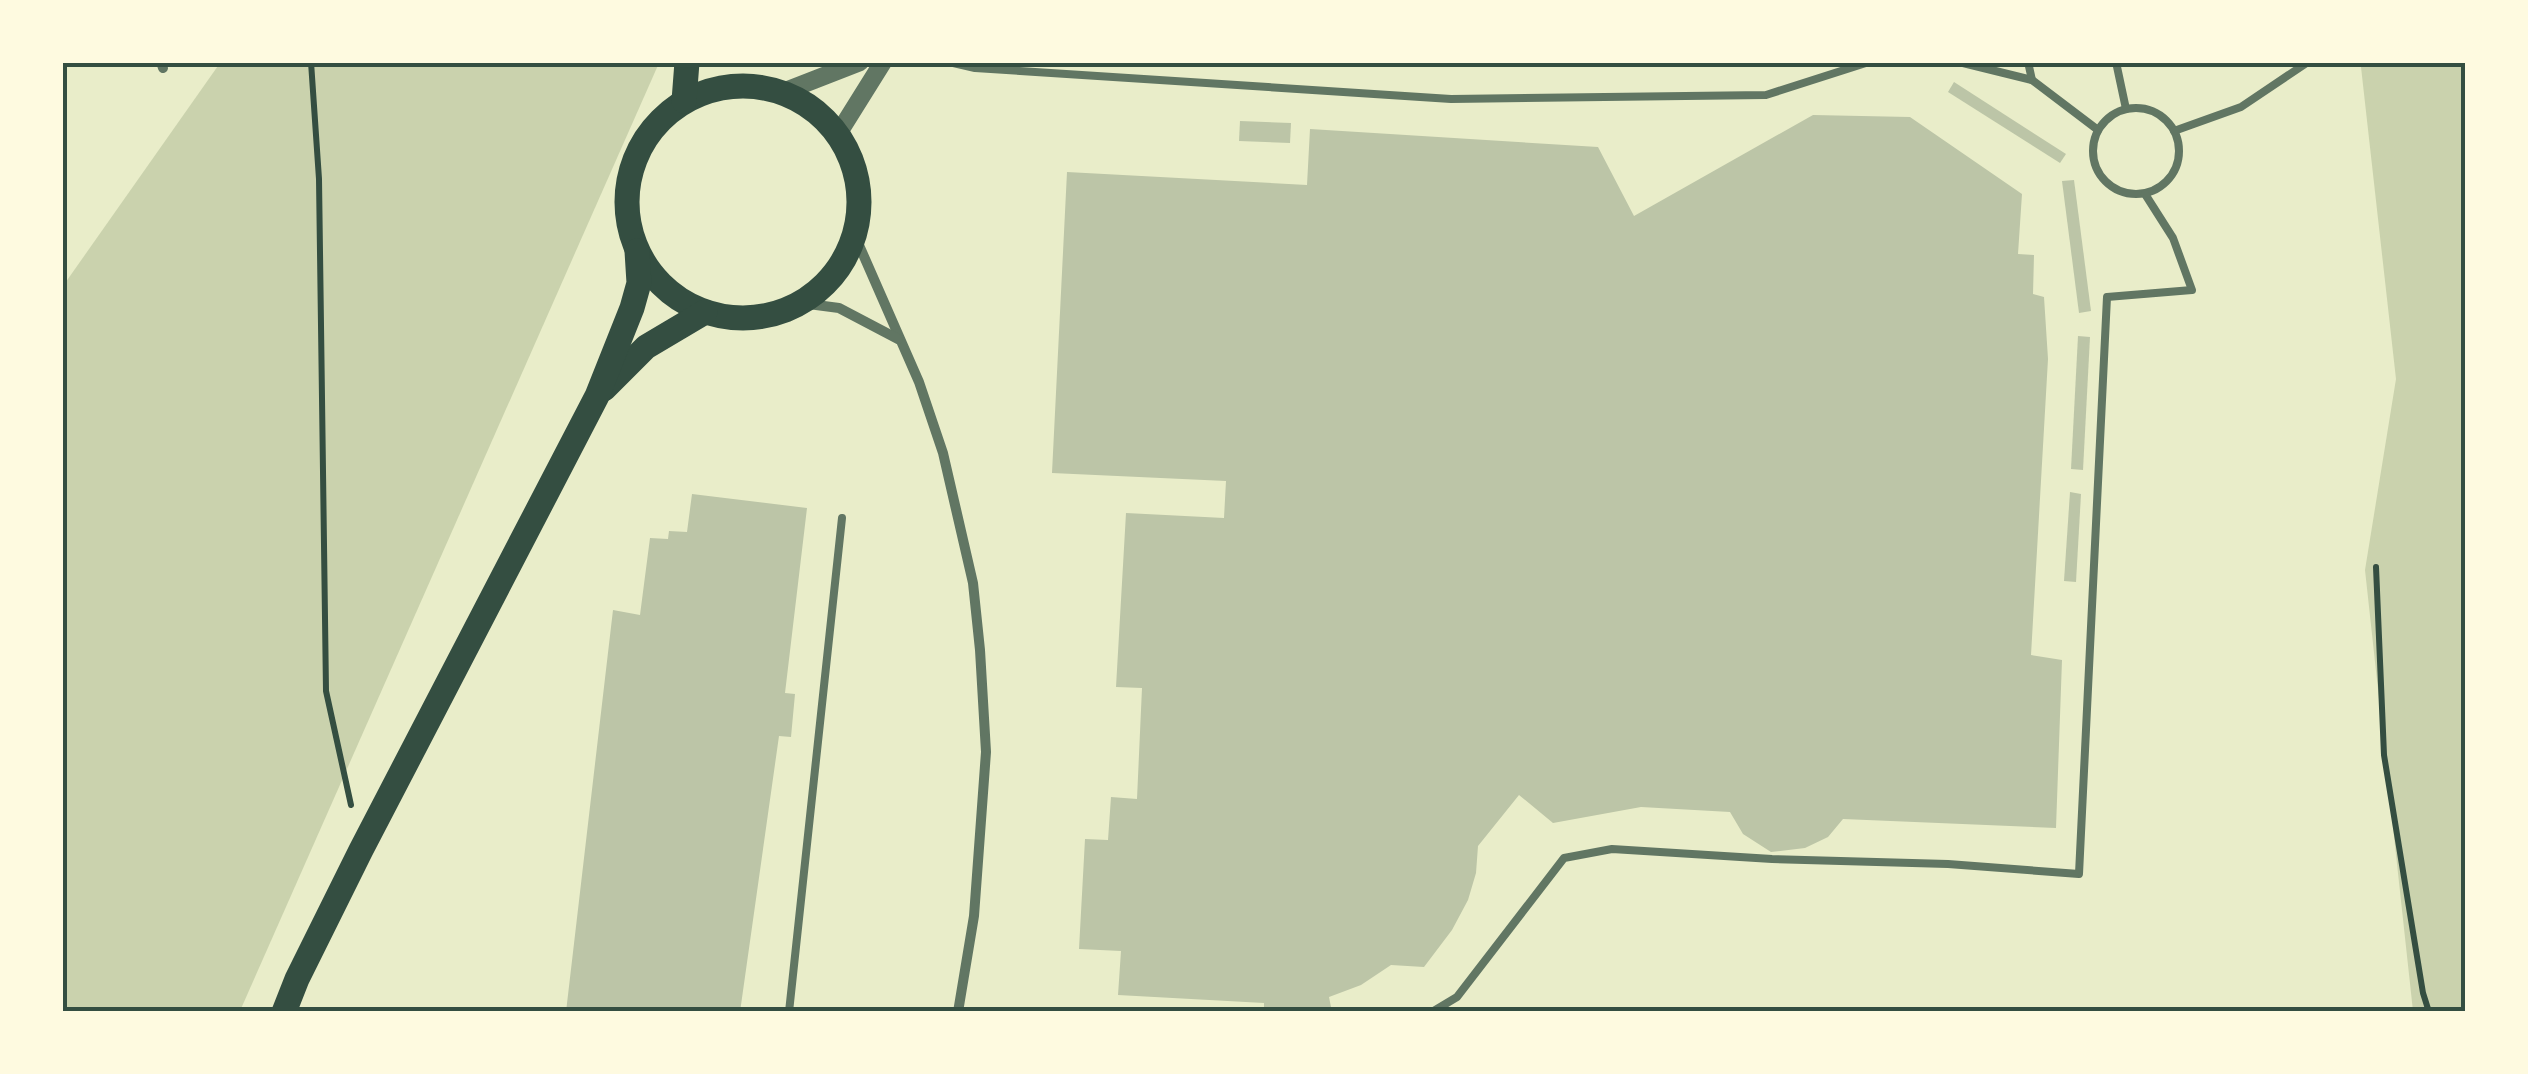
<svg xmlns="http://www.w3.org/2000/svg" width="2528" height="1074" font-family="Lato,sans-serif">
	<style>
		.green { fill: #cad2ad }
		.building { fill: #bcc5a7 }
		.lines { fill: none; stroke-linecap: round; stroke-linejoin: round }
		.path { stroke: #344e41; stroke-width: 6 }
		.service { stroke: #617663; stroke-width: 8 }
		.minor { stroke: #617663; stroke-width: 10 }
		.tertiary { stroke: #617663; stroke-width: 18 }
		.primary { stroke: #344e41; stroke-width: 25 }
		.neatline { fill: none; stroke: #344e41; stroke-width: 4 }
	</style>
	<rect width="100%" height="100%" fill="#e9edc9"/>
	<g class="green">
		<path d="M2378 62 2465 63V1011H2413L2365 570 2396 379 2361 67Z"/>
		<path d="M220 63H659L240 1011 63 1012V286Z"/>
	</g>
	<g class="building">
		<path d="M1954 82 2066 154 2060 163 1948 92Z"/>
		<path d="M1813 115 1910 117 2022 194 2018 254 2034 255 2033 294 2044 297 2048 359 2031 655 2062 660 2056 828 1843 819 1828 837 1805 848 1771 852 1743 834 1730 812 1641 807 1553 823 1519 795 1478 846 1476 873 1468 900 1452 930 1424 967 1391 965 1361 985 1329 997 1332 1012H1264V1003L1118 995 1121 951 1079 949 1085 839 1108 840 1111 797 1137 799 1142 688 1116 687 1126 513 1224 518 1226 481 1052 473 1067 172 1307 185 1310 129 1598 147 1634 216Z"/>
		<path d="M1240 121 1291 123 1290 143 1239 141Z"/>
		<path d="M2074 180 2091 311 2079 313 2062 181Z"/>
		<path d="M2078 336 2090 337 2083 470 2071 469Z"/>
		<path d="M2070 492 2081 494 2076 582 2064 581Z"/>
		<path d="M692 494 807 508 785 693 795 694 791 737 779 736 740 1012H566L613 610 640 615 650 538 668 539 669 531 687 532Z"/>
	</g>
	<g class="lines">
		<g class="path">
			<path d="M311 62 319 179 326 691 351 805"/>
			<path d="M2376 567 2384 755 2423 993 2429 1012"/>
		</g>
		<g class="service">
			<path d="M949 62 975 68 1451 99 1766 95 1869 62"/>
			<path d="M1944 62 1963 63 2032 80 2098 130"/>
			<path d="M2028 62 2032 80"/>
			<path d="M2116 62 2126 109"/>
			<circle cx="2136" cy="151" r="43"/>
			<path d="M2174 131 2241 107 2308 62"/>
			<path d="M789 1012 842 518"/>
			<path d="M1432 1012 1457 997 1564 858 1612 849 1772 859 1948 864 2079 874 2107 297 2192 290 2173 238 2145 194"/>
		</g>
		<g class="minor">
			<path d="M161 62 163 68"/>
			<path d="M855 236 919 382 943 453 973 583 980 650 986 752 974 916 958 1012"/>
			<path d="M801 303 839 308 898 339"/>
		</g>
		<g class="tertiary">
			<path d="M783 92 860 62"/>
			<path d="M838 134 883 62"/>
		</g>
		<g class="primary">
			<circle cx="743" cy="202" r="116"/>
			<path d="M684 101 687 62"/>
			<path d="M604 389 646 347 705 312"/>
			<path d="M284 1012 297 979 361 850 597 396 632 308 639 283 637 251"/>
		</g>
	</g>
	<rect width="2528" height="1074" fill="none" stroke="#fefae0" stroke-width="130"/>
	<rect x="65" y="65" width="2398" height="944" class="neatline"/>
</svg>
